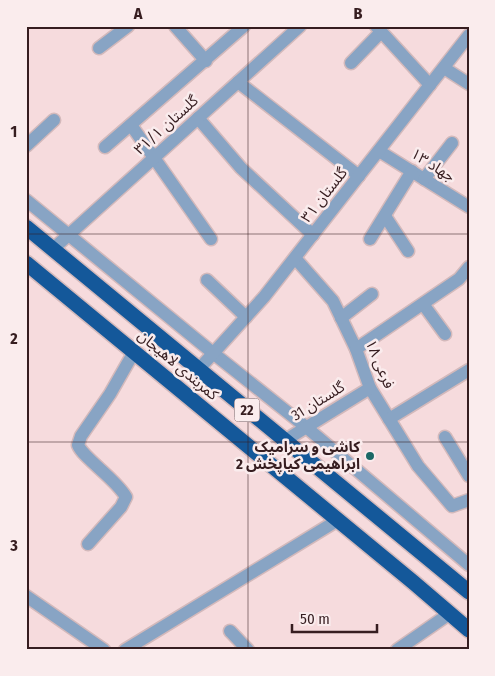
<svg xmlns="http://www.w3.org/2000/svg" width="495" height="676" font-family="'Fira Sans Condensed','Noto Sans Arabic',sans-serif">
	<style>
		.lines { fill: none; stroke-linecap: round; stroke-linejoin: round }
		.minor-casing { stroke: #d3b9bb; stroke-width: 15 }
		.highway-casing { stroke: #d3b9bb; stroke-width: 18 }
		.minor { stroke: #88a4c4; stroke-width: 12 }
		.highway { stroke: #14589a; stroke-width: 15 }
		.grid { fill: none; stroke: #361d20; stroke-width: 1; stroke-opacity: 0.55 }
		.poi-dot { fill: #1b6866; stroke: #faeced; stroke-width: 2 }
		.labels { text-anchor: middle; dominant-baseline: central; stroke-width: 5; stroke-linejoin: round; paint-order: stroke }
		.shield { fill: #faeced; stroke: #715b5e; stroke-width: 1 }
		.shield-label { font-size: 14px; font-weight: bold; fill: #361d20 }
		.street-label { font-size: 15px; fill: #361d20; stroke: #faeced }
		.poi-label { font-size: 15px; font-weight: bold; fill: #361d20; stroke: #faeced; text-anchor: end }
		.neatline { fill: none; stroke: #361d20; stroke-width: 2 }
		.grid-label { font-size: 16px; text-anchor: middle; font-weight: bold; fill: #361d20 }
	</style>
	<rect width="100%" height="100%" fill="#f6dbdd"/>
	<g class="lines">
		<defs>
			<g id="minor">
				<path d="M175 26 206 61"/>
				<path d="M376 26 430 85"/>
				<path d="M99 48 128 26"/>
				<path d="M351 63 381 32"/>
				<path d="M444 68 469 84"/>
				<path d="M238 82 359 176"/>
				<path d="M198 118 241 168 313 235"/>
				<path d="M131 125 211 239"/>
				<path d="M26 146 54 120"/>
				<path d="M105 147 244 26"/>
				<path d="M379 151 469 207"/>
				<path d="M424 179 452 143"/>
				<path d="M26 200 213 353 306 427 469 565"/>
				<path d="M385 216 408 251"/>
				<path d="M370 239 412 171"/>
				<path d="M53 249 300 26"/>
				<path d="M295 258 333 301 356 349 370 388 418 466 452 506 469 500"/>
				<path d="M207 280 246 317"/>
				<path d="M423 304 445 334"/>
				<path d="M341 318 372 294"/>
				<path d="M356 349 459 279 469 267"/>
				<path d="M199 369 264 297 469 35"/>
				<path d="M389 419 469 370"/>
				<path d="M445 437 469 476"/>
				<path d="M284 441 370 388"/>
				<path d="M88 544 121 507 126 497C116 479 83 458 78 445L81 436 110 394 134 352"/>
				<path d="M26 596 104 650"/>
				<path d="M230 631 248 650"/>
				<path d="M125 650 338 520"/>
				<path d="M397 650 449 614"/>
			</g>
			<g id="highway">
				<path d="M26 227 469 592"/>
				<path d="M26 263 413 582 469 630"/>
			</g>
		</defs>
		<use href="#minor" class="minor-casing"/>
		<use href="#highway" class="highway-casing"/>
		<use href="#minor" class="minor"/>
		<use href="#highway" class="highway"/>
	</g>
	<path class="grid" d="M248 26V650M26 234H469M26 442H469"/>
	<circle class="poi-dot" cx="370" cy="456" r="5"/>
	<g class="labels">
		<rect class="shield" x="234.5" y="398.5" width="25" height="23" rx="4"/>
		<g class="shield-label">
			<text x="247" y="410">22</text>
		</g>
		<g class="street-label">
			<text transform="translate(166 125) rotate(-42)">گلستان ۳۱/۱</text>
			<text transform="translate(433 165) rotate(32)">جهاد ۱۳</text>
			<text transform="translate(324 195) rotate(-52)">گلستان ۳۱</text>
			<text transform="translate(380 364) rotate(67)">فرعی ۱۸</text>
			<text transform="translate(178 365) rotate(40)">کمربندی لاهیجان</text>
			<text transform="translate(318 401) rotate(-32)">گلستان 31</text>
		</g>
		<g class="poi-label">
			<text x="360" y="447">کاشی و سرامیک<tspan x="360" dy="17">ابراهيمی کیاپخش 2</tspan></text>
		</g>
	</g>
	<rect width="495" height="676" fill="none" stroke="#faeced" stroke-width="55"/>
	<path d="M292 624v8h85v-8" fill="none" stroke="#361d20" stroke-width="2.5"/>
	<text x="300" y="624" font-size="15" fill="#361d20" stroke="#faeced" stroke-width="4" paint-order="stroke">50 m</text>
	<rect x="28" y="28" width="440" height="620" class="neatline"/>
	<g class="grid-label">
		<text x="138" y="19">A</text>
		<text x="358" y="19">B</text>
		<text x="14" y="137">1</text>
		<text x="14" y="344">2</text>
		<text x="14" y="551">3</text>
	</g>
</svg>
